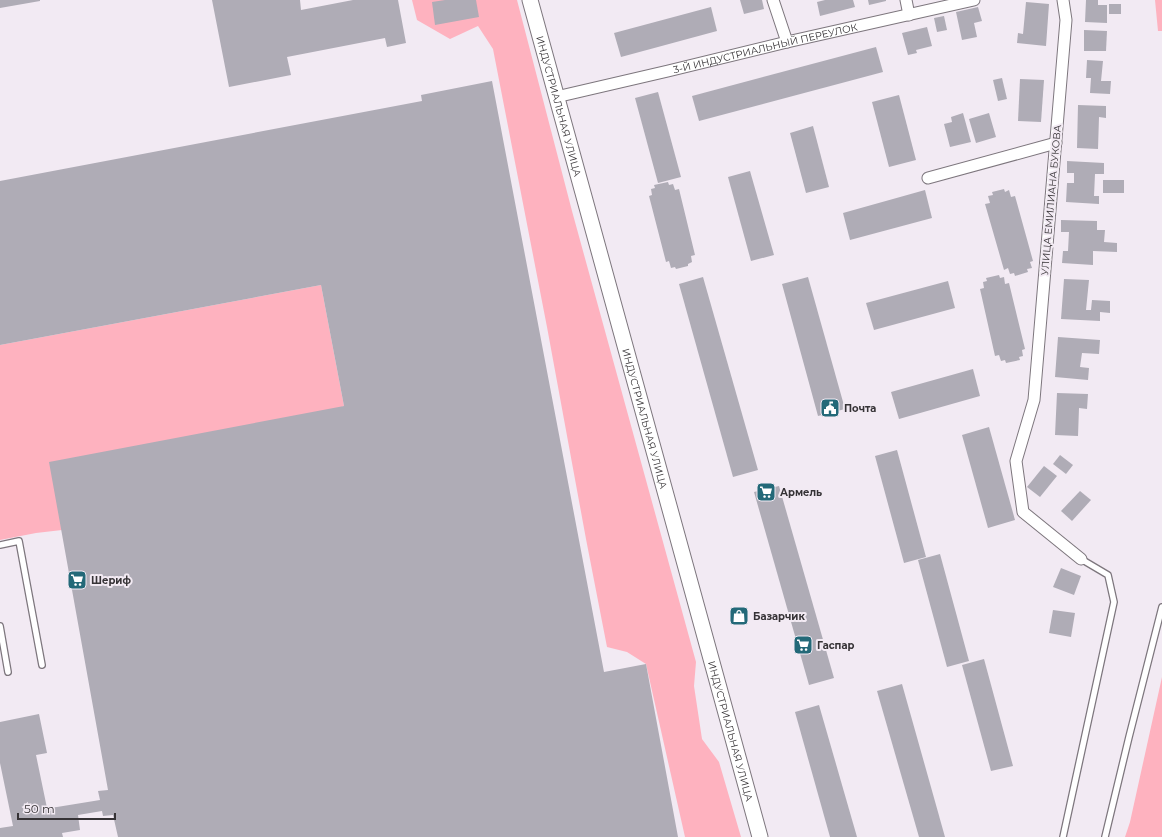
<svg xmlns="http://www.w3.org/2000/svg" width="1162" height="837" font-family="Montserrat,sans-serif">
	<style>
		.green { fill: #feb2bf }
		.building { fill: #afacb6 }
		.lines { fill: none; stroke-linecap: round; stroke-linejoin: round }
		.lane-casing { stroke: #7d767d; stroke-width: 8 }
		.street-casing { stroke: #7d767d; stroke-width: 13 }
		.secondary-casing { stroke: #7d767d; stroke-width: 17 }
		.lane { stroke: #fff; stroke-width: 5.5 }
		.street { stroke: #fff; stroke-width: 11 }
		.secondary { stroke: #fff; stroke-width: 15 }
		.labels { text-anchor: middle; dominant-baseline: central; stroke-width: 4; stroke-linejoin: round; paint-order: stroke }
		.street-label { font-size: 10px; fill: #363336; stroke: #f2eaf3 }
		.poi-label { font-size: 10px; font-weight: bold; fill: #363336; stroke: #f2eaf3; text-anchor: start }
	</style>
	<rect width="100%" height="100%" fill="#f2eaf3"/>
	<g class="green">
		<path d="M412 0H517L572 211 696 662 694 686 702 739 719 762 741 837H685L646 664 627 652 607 647 586 539 547 327 493 49 478 26 450 39 417 20Z"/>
		<path d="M1155 0H1162V31H1158Z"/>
		<path d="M321 285 344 406 62 530 36 533 0 540V345Z"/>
		<path d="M1162 677V837H1125L1130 822Z"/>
	</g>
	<g class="building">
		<path d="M0 0H40V1L0 8Z"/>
		<path d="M212 0H300L301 10 353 0H398L406 43 387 47 385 38 287 57 291 75 229 87Z"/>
		<path d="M445 0H476L479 17 435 25 432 2Z"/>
		<path d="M740 0H762L764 9 744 14Z"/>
		<path d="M825 0H853L855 7 820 16 817 2Z"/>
		<path d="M868 0H886V1L869 5Z"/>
		<path d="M1086 0H1098V5H1107V23L1085 22Z"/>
		<path d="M1026 2 1049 4 1046 46 1017 43 1018 33 1023 34Z"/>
		<rect x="1109" y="4" width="12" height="10"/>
		<path d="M711 7 717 31 621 57 614 33Z"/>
		<path d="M978 7 982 21 974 23 977 37 962 40 956 12Z"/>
		<path d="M944 16 947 30 937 32 934 18Z"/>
		<path d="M927 27 932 46 916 50 917 53 908 55 902 33Z"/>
		<path d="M1084 30 1107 31 1106 51H1084Z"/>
		<path d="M876 47 883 72 699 121 692 96Z"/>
		<path d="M1087 60 1103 61 1101 81H1111L1110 94 1090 93 1091 78H1086Z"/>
		<path d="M1002 78 1007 99 998 101 993 80Z"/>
		<path d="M1020 79 1044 80 1041 122 1018 121Z"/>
		<path d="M492 81 604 672 646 664 678 837H118L113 815 103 816 102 811 78 815 80 830 62 833 63 837H0V828L13 826 0 763V722L39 714 47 753 36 755 47 808 57 807 100 800 98 791 108 790 49 462 344 406 321 285 0 345V181L422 101 421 95Z"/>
		<path d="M658 92 681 177 658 183 635 98Z"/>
		<path d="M899 95 916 160 889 167 872 102Z"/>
		<path d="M1078 105 1106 106V118L1099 117 1098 149 1077 148Z"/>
		<path d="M963 113 971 142 950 147 944 124 952 122 951 117Z"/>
		<path d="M989 113 996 137 976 143 969 119Z"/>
		<path d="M813 126 829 187 806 193 790 133Z"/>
		<path d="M1067 161 1104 163V174H1095L1094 196H1099V204L1066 202 1067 183H1074V173H1067Z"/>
		<path d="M750 171 774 255 751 261 728 177Z"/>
		<rect x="1103" y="180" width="21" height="13"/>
		<path d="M668 182 669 185 673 184 675 190 679 189 695 255 691 256 692 262 688 264V266L676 269 675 267 671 268 669 261 666 262 649 196 652 195 651 189 655 188 654 185Z"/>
		<path d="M1004 189 1005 192 1009 190 1011 197 1015 196 1033 261 1030 262 1032 268 1027 269 1028 272 1015 276 1014 273 1010 274 1008 268 1004 270 985 204 990 203 988 196 993 195 992 192Z"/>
		<path d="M925 190 932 218 850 240 843 213Z"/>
		<path d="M1061 220 1097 221V230H1105L1104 242 1117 243V252L1093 251V265L1062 263 1063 251H1068L1069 232H1061Z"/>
		<path d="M999 275 1000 278 1004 277 1005 284 1009 283 1025 349 1022 350 1023 356 1019 357 1020 360 1006 363 1005 360 1001 361 999 355 995 356 980 289 984 288 983 282 987 281 986 278Z"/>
		<path d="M703 277 758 470 733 477 679 284Z"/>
		<path d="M808 277 845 409 818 416 782 284Z"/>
		<path d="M1064 279 1089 280 1086 310H1091L1092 300 1110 301V313L1100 312V321L1061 319Z"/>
		<path d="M948 281 955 308 874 330 866 303Z"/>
		<path d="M1058 337 1100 340 1099 354 1082 353 1080 367 1089 368 1088 380 1055 377Z"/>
		<path d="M973 369 980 396 899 419 891 392Z"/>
		<path d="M1057 393 1088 394 1087 409 1079 408 1078 436 1055 435Z"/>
		<path d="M989 427 1015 520 988 528 962 435Z"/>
		<path d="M897 450 926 557 904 563 875 456Z"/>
		<path d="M1060 455 1073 465 1066 474 1053 464Z"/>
		<path d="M1044 466 1057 476 1040 497 1027 487Z"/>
		<path d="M779 486 834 678 809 685 754 492Z"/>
		<path d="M1080 491 1091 500 1072 521 1061 511Z"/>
		<path d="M940 554 969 661 947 667 918 560Z"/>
		<path d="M1061 568 1081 576 1074 595 1053 587Z"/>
		<path d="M1053 610 1075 613 1071 637 1049 633Z"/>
		<path d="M984 659 1013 766 991 771 962 665Z"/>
		<path d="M902 684 945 837H919L877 691Z"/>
		<path d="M819 705 857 837H830L795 712Z"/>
	</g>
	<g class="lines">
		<defs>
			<g id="lane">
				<path d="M0 545 19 541 42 665"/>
				<path d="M0 626 8 672"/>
				<path d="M1063 837 1114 602 1108 575 1081 559"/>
				<path d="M1105 837 1129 737 1162 607"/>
			</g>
			<g id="street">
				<path d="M773 0 787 42"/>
				<path d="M906 0 909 15"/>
				<path d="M1063 0 1066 20 1034 400 1016 461 1023 512 1081 559"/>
				<path id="s1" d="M556 97 668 71 787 42 974 0"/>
				<path d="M928 178 1056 143"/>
			</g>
			<g id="secondary">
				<path id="s2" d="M530 0 760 837"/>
			</g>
		</defs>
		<use href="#lane" class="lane-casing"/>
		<use href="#street" class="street-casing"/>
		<use href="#secondary" class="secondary-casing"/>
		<use href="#lane" class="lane"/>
		<use href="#street" class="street"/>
		<use href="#secondary" class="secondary"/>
	</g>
	<defs>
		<symbol id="civic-square" viewBox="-11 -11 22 22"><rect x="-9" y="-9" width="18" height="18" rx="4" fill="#236978" stroke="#f2eaf3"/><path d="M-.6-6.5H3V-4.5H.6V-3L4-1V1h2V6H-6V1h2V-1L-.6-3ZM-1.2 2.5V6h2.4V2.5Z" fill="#fff"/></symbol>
		<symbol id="supermarket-square" viewBox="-11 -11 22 22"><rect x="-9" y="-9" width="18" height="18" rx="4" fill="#236978" stroke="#f2eaf3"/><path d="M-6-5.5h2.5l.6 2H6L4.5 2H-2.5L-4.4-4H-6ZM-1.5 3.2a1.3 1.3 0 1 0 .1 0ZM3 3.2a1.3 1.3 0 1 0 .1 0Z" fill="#fff"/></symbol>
		<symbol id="shop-square" viewBox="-11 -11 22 22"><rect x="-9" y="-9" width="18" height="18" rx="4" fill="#236978" stroke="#f2eaf3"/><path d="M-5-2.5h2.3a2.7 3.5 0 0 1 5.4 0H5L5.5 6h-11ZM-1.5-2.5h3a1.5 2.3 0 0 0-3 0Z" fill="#fff"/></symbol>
	</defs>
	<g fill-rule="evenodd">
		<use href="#civic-square" x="819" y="397" width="22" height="22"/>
		<use href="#supermarket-square" x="755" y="481" width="22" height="22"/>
		<use href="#supermarket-square" x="66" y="569" width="22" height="22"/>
		<use href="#shop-square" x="728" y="605" width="22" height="22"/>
		<use href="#supermarket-square" x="792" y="634" width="22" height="22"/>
	</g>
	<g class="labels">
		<g class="street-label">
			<text stroke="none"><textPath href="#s1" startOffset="215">3-Й ИНДУСТРИАЛЬНЫЙ ПЕРЕУЛОК</textPath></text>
			<text stroke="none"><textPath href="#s2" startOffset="110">ИНДУСТРИАЛЬНАЯ УЛИЦА</textPath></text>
			<text transform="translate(1051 200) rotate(-85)">УЛИЦА ЕМИЛИАНА БУКОВА</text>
			<text stroke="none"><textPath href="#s2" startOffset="434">ИНДУСТРИАЛЬНАЯ УЛИЦА</textPath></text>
			<text stroke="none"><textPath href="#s2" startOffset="758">ИНДУСТРИАЛЬНАЯ УЛИЦА</textPath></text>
		</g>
		<g class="poi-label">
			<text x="844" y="408">Почта</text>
			<text x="780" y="492">Армель</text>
			<text x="91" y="580">Шериф</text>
			<text x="753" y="616">Базарчик</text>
			<text x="817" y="645">Гаспар</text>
		</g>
	</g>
	<path d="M18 813v6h97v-6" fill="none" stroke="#363336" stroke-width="2"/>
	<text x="24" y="813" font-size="12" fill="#363336" stroke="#f2eaf3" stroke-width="3" paint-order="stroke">50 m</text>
</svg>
